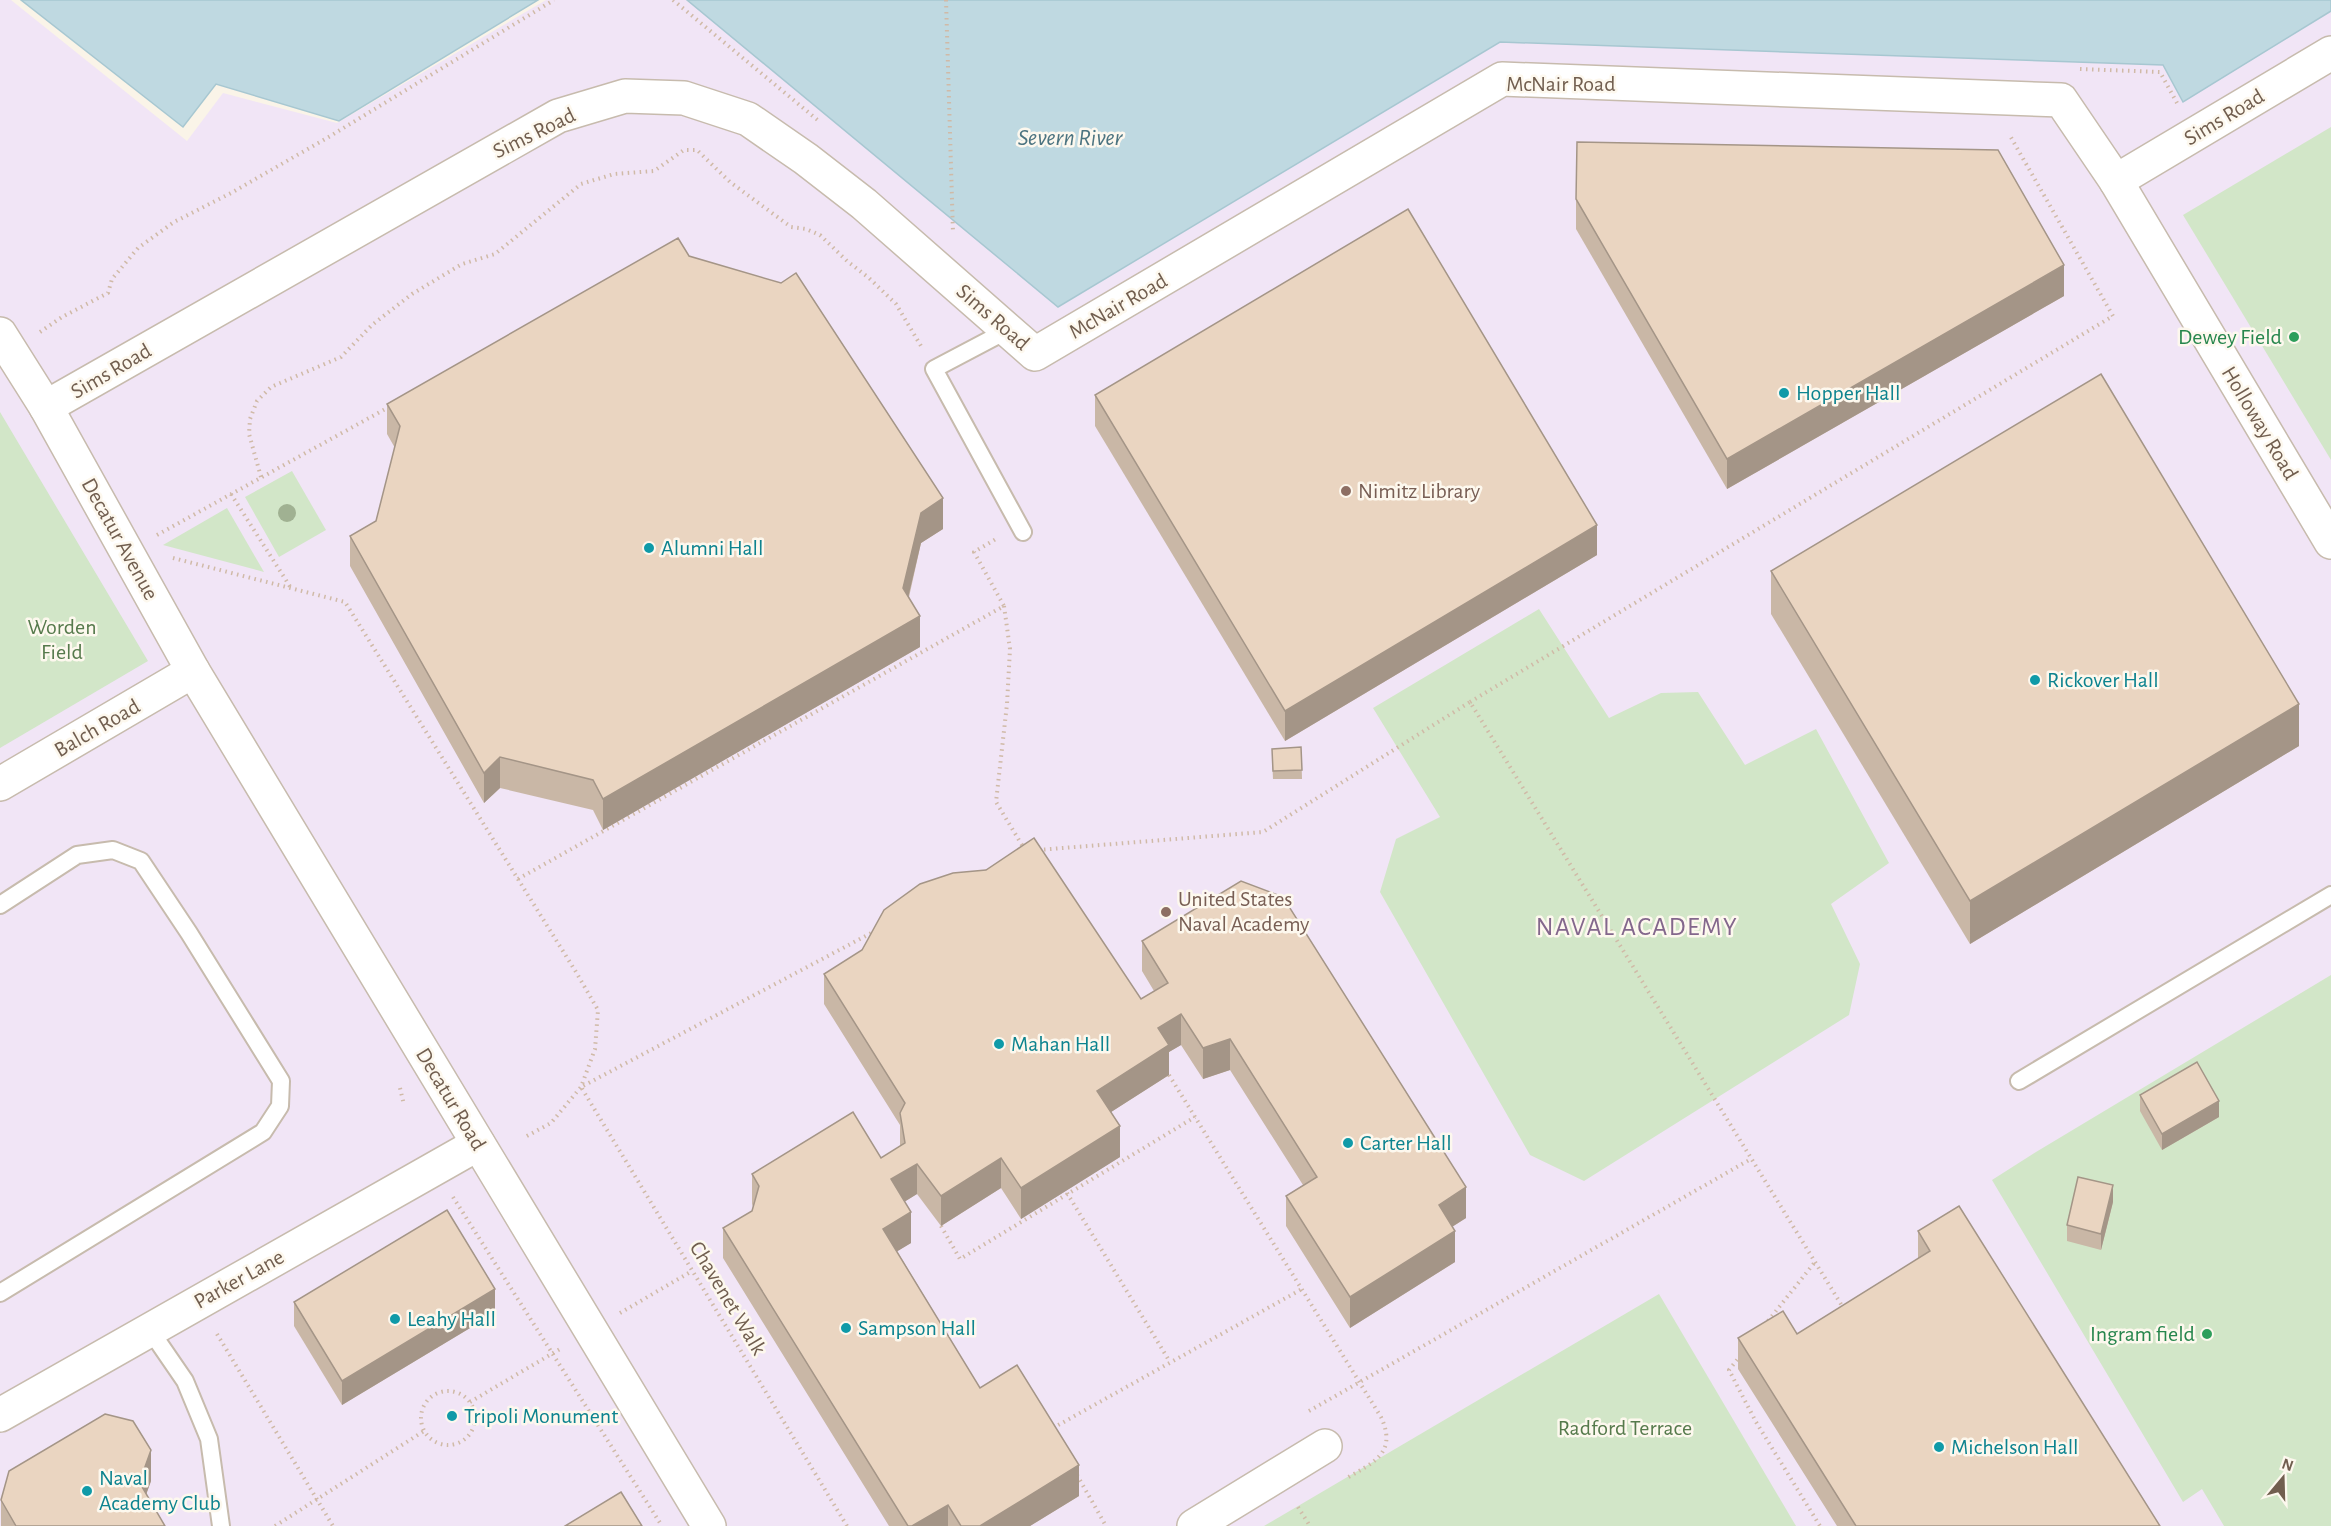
<svg xmlns="http://www.w3.org/2000/svg" width="2331" height="1526" font-family="'Alegreya Sans',sans-serif">
	<style>
		.education { fill: #f1e5f6 }
		.green { fill: #d2e6c8 }
		.water { fill: #bfd9e1; stroke: #a7c7d1; stroke-width: 1.5 }
		.lines { fill: none; stroke-linecap: round; stroke-linejoin: round }
		.lane-casing { stroke: #c7bbad; stroke-width: 20 }
		.street-casing { stroke: #c7bbad; stroke-width: 36 }
		.path { stroke: #d0baa7; stroke-width: 4; stroke-dasharray: 1.5 4.5; stroke-linecap: butt }
		.lane { stroke: #fff; stroke-width: 16 }
		.street { stroke: #fff; stroke-width: 33 }
		.tree { fill: #a0b192 }
		.wall { fill: #c9b7a6 }
		.shaded-wall { fill: #a49587 }
		.building { fill: #ead5c1; stroke: #a49587; stroke-width: 1.5 }
		.leisure-dot { fill: #2e9e5b; stroke: #fdf8ee; stroke-width: 2 }
		.culture-dot { fill: #0f9aa8; stroke: #fdf8ee; stroke-width: 2 }
		.education-dot { fill: #8d6e63; stroke: #fdf8ee; stroke-width: 2 }
		.labels { text-anchor: middle; dominant-baseline: central; stroke-width: 5; stroke-linejoin: round; paint-order: stroke }
		.street-label { font-size: 22px; fill: #715e4f; stroke: #fdf8ee }
		.leisure-label { font-size: 22px; fill: #27864d; stroke: #fdf8ee; text-anchor: end }
		.culture-label { font-size: 22px; fill: #0d838f; stroke: #fdf8ee; text-anchor: start }
		.education-label { font-size: 22px; fill: #785e54; stroke: #fdf8ee; text-anchor: start }
		.park-label { font-size: 22px; fill: #567a4c; stroke: #fdf8ee }
		.water-label { font-size: 24px; font-style: italic; fill: #4c7481; stroke: #fdf8ee }
		.quarter-label { font-size: 26px; letter-spacing: 1.5px; fill: #83678c; stroke: #fdf8ee }
	</style>
	<rect width="100%" height="100%" fill="#faf4e8"/>
	<path class="education" d="M0 0H11L187 141 223 93 337 123 546 0H692L1500 42 2164 65 2183 101 2331 11V1526H0Z"/>
	<g class="green">
		<path d="M2331 127V460L2183 215Z"/>
		<path d="M0 412 148 661 0 748Z"/>
		<path d="M292 471 326 530 279 557 245 497Z"/>
		<path d="M227 508 264 572 163 545Z"/>
		<path d="M1539 609 1609 718 1661 693 1698 692 1745 765 1816 729 1889 863 1831 904 1860 964 1849 1015 1584 1181 1530 1155 1380 892 1396 839 1440 817 1373 708Z"/>
		<path d="M2331 975V1526H2224L2202 1489 2183 1502 1992 1180 2036 1152Z"/>
		<path d="M1659 1294 1796 1526H1264Z"/>
	</g>
	<g class="water">
		<path d="M21 0H538L339 121 216 84 183 127Z"/>
		<path d="M687 0H2331V11L2183 102 2163 65 1500 42 1058 307Z"/>
	</g>
	<g class="lines">
		<defs>
			<g id="lane">
				<path d="M1008 330 934 369 1023 532"/>
				<path d="M0 905 77 855 113 850 141 861 189 933 281 1081 280 1106 263 1132 0 1293"/>
				<path d="M2019 1081 2331 895"/>
				<path d="M150 1330 185 1381 209 1439 221 1526"/>
			</g>
			<g id="street">
				<path d="M2116 181 2331 53"/>
				<path d="M0 334 46 407 193 671 709 1526"/>
				<path d="M46 407 558 116 625 96 684 98 748 119 806 159 864 204 1035 354 1502 79 2061 100 2116 181 2331 542"/>
				<path d="M0 784 193 671"/>
				<path d="M0 1415 478 1144"/>
				<path d="M1194 1526 1325 1446"/>
			</g>
		</defs>
		<use href="#lane" class="lane-casing"/>
		<use href="#street" class="street-casing"/>
		<g class="path">
			<path d="M673 0 820 122"/>
			<path d="M946 0 953 233"/>
			<path d="M2080 69 2160 72 2177 103"/>
			<path d="M40 332 62 317 108 293 112 279 138 248 174 222 233 192 332 135 554 0"/>
			<path d="M261 477 249 434 250 419 257 401 271 387 341 357 372 325 412 294 462 264 495 254 581 184 614 174 654 171 684 150H697L730 182 791 227 806 229 820 235 847 261 869 278 896 304 921 346"/>
			<path d="M231 494 291 588"/>
			<path d="M157 535 389 407"/>
			<path d="M173 558 345 602 576 972 598 1010 595 1049 581 1087 551 1123 525 1137"/>
			<path d="M1004 606 1010 649 1007 704 996 802 1025 850"/>
			<path d="M1470 702 2113 316 2009 134"/>
			<path d="M1038 850 1263 832 1470 702 1844 1309"/>
			<path d="M518 879 1004 606 974 552 996 539"/>
			<path d="M1169 1075 1381 1417C1398 1454 1372 1463 1345 1479"/>
			<path d="M400 1088 404 1105"/>
			<path d="M1067 1193 1170 1362"/>
			<path d="M453 1197 662 1526"/>
			<path d="M941 1226 960 1259 1195 1117"/>
			<path d="M620 1313 692 1271"/>
			<path d="M1768 1321 1815 1262"/>
			<path d="M217 1334 333 1526"/>
			<path d="M1741 1355 1729 1370 1756 1422 1820 1526"/>
			<circle cx="448" cy="1418" r="27"/>
			<path d="M470 1402 560 1349"/>
			<path d="M1309 1411 1751 1159"/>
			<path d="M1053 1428 1302 1289"/>
			<path d="M1077 1475 1106 1526"/>
			<path d="M1298 1507 1310 1526"/>
			<path d="M275 1526 424 1431"/>
			<path d="M847 1526 581 1087 875 931"/>
		</g>
		<use href="#lane" class="lane"/>
		<use href="#street" class="street"/>
	</g>
	<circle class="tree" cx="287" cy="513" r="9"/>
	<g class="wall">
		<path d="M1576 199 2064 296 1727 489 1576 229Z"/>
		<path d="M689 256 943 529 921 543 909 597 920 647 603 830 593 810 500 788 484 803 350 566V536L376 521 395 448 387 434V404Z"/>
		<path d="M1095 395 1597 555 1285 741 1095 426Z"/>
		<path d="M1771 571 2299 746 1970 944 1771 614Z"/>
		<path d="M1301 747 1302 779H1273L1272 757Z"/>
		<path d="M1142 941 1466 1218 1452 1227 1455 1262 1350 1328 1286 1226V1196L1303 1185 1230 1070 1203 1079 1181 1045 1169 1052V1075L1111 1112 1120 1157 1021 1219 1001 1188 941 1226 917 1194 904 1202 911 1243 897 1251 980 1388 1079 1496 1030 1526H889L723 1258V1228L752 1211 753 1207 752 1204V1174L881 1158 900 1146V1125L824 1004V974L1141 999 1154 991 1142 971Z"/>
		<path d="M2140 1095 2219 1117 2162 1150 2140 1111Z"/>
		<path d="M2113 1202 2101 1250 2067 1241V1225Z"/>
		<path d="M1918 1231 2160 1526H1837L1738 1369V1338L1797 1334 1918 1259Z"/>
		<path d="M294 1302 495 1313 342 1405 294 1326Z"/>
		<path d="M151 1481 146 1494 165 1526H1V1500Z"/>
	</g>
	<g class="shaded-wall">
		<path d="M2064 265V296L1727 489V459Z"/>
		<path d="M943 498V529L921 543 903 619V588L921 513Z"/>
		<path d="M1597 525V555L1285 741V711Z"/>
		<path d="M920 616V647L603 830V799Z"/>
		<path d="M2299 704V746L1970 944V901Z"/>
		<path d="M500 757V788L484 803V773Z"/>
		<path d="M1181 1014V1045L1169 1052V1075L1097 1121V1091L1158 1028Z"/>
		<path d="M1230 1039V1070L1203 1079V1048Z"/>
		<path d="M2219 1101V1117L2162 1150V1134Z"/>
		<path d="M1120 1126V1157L1021 1219V1188Z"/>
		<path d="M1001 1158V1188L941 1226V1196Z"/>
		<path d="M917 1164V1194L891 1210V1179Z"/>
		<path d="M2113 1185V1202L2101 1250V1234Z"/>
		<path d="M1466 1187V1218L1439 1235V1205Z"/>
		<path d="M911 1212V1243L883 1260V1229Z"/>
		<path d="M1455 1231V1262L1350 1328V1297Z"/>
		<path d="M495 1289V1313L342 1405V1381Z"/>
		<path d="M151 1450V1481L141 1509 138 1480Z"/>
		<path d="M1079 1465V1496L1030 1526H980Z"/>
		<path d="M948 1505V1526H912Z"/>
	</g>
	<g class="building">
		<path d="M1577 142 1998 150 2064 265 1727 459 1576 199Z"/>
		<path d="M1408 209 1597 525 1285 711 1095 395Z"/>
		<path d="M678 238 689 256 781 283 796 273 943 498 921 513 903 588 920 616 603 799 593 780 500 757 484 773 350 536 376 521 400 426 387 404Z"/>
		<path d="M2101 374 2299 704 1970 901 1771 571Z"/>
		<path d="M1301 747 1302 770 1273 771 1272 749Z"/>
		<path d="M1034 838 1141 999 1168 983 1142 941 1241 881 1283 897 1466 1187 1439 1205 1455 1231 1350 1297 1286 1196 1317 1177 1230 1039 1203 1048 1181 1014 1158 1028 1169 1045 1097 1091 1120 1126 1021 1188 1001 1158 941 1196 917 1164 891 1179 911 1212 883 1229 980 1388 1017 1365 1079 1465 980 1526H961L948 1505 912 1526H908L723 1228 752 1211 759 1186 752 1174 853 1112 881 1158 905 1143 900 1113 905 1103 824 974 862 950 884 910 920 884 953 873 986 870Z"/>
		<path d="M2197 1062 2219 1101 2162 1134 2140 1095Z"/>
		<path d="M2078 1177 2113 1185 2101 1234 2067 1225Z"/>
		<path d="M1959 1206 2160 1526H1856L1738 1338 1783 1311 1797 1334 1930 1251 1918 1231Z"/>
		<path d="M447 1210 495 1289 342 1381 294 1302Z"/>
		<path d="M105 1414 133 1421 151 1450 141 1478 138 1480 165 1526H16L1 1500 9 1471Z"/>
		<path d="M621 1492 642 1526H565Z"/>
	</g>
	<g class="leisure-dot">
		<circle cx="2294" cy="337" r="6"/>
		<circle cx="2207" cy="1334" r="6"/>
	</g>
	<g class="culture-dot">
		<circle cx="1784" cy="393" r="6"/>
		<circle cx="649" cy="548" r="6"/>
		<circle cx="2035" cy="680" r="6"/>
		<circle cx="999" cy="1044" r="6"/>
		<circle cx="1348" cy="1143" r="6"/>
		<circle cx="395" cy="1319" r="6"/>
		<circle cx="846" cy="1328" r="6"/>
		<circle cx="452" cy="1416" r="6"/>
		<circle cx="1939" cy="1447" r="6"/>
		<circle cx="87" cy="1491" r="6"/>
	</g>
	<g class="education-dot">
		<circle cx="1346" cy="491" r="6"/>
		<circle cx="1166" cy="912" r="6"/>
	</g>
	<g class="labels">
		<g class="street-label">
			<text x="1561" y="84">McNair Road</text>
			<text transform="translate(2224 117) rotate(-31)">Sims Road</text>
			<text transform="translate(534 133) rotate(-26)">Sims Road</text>
			<text transform="translate(1118 306) rotate(-30)">McNair Road</text>
			<text transform="translate(993 317) rotate(41)">Sims Road</text>
			<text transform="translate(111 371) rotate(-30)">Sims Road</text>
			<text transform="translate(2260 423) rotate(59)">Holloway Road</text>
			<text transform="translate(120 539) rotate(61)">Decatur Avenue</text>
			<text transform="translate(97 728) rotate(-30)">Balch Road</text>
			<text transform="translate(451 1099) rotate(59)">Decatur Road</text>
			<text transform="translate(239 1279) rotate(-29)">Parker Lane</text>
			<text transform="translate(728 1298) rotate(59)">Chavenet Walk</text>
		</g>
		<g class="leisure-label">
			<text x="2282" y="337">Dewey Field</text>
			<text x="2195" y="1334">Ingram field</text>
		</g>
		<g class="culture-label">
			<text x="1796" y="393">Hopper Hall</text>
			<text x="661" y="548">Alumni Hall</text>
			<text x="2047" y="680">Rickover Hall</text>
			<text x="1011" y="1044">Mahan Hall</text>
			<text x="1360" y="1143">Carter Hall</text>
			<text x="407" y="1319">Leahy Hall</text>
			<text x="858" y="1328">Sampson Hall</text>
			<text x="464" y="1416">Tripoli Monument</text>
			<text x="1951" y="1447">Michelson Hall</text>
			<text x="99" y="1478">Naval<tspan x="99" dy="25">Academy Club</tspan></text>
		</g>
		<g class="education-label">
			<text x="1358" y="491">Nimitz Library</text>
			<text x="1178" y="899">United States<tspan x="1178" dy="25">Naval Academy</tspan></text>
		</g>
		<g class="park-label">
			<text x="62" y="627">Worden<tspan x="62" dy="25">Field</tspan></text>
			<text x="1625" y="1428">Radford Terrace</text>
		</g>
		<g class="water-label">
			<text x="1070" y="138">Severn River</text>
		</g>
		<g class="quarter-label">
			<text x="1637" y="927">NAVAL ACADEMY</text>
		</g>
	</g>
	<g transform="translate(2283 1478) rotate(19)" stroke="#fdf8ee" stroke-width="4.5" paint-order="stroke">
	<path d="M0-4.5L10 22L0 15L-10 22Z" fill="#715e4f"/>
	<text y="-9" font-size="16" font-weight="bold" text-anchor="middle" fill="#715e4f">N</text>
	</g>
</svg>
